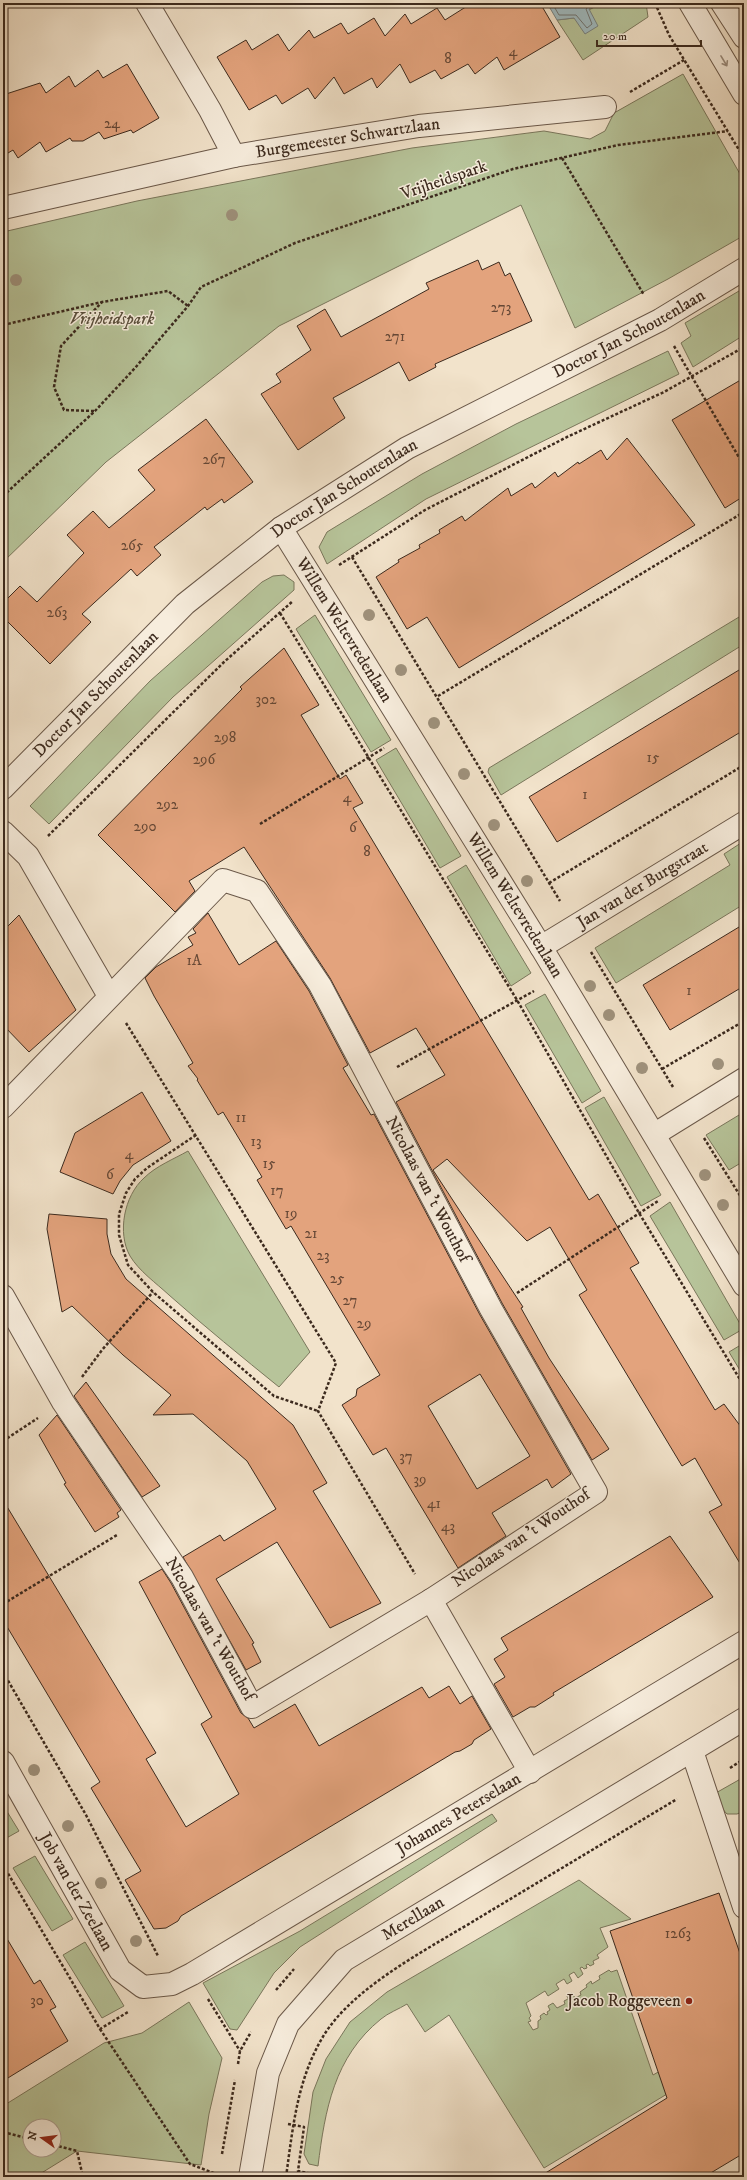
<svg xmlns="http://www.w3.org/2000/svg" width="747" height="2180" font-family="'IM FELL DW Pica',serif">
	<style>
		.green { fill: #b7c49a; stroke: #7a775c; fill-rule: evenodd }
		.water { fill: #9fbbc1; stroke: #778180 }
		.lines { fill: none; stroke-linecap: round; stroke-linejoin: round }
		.shore { stroke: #6e7270; stroke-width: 1 }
		.building { fill: #e3a37d; stroke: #3c2a1e; fill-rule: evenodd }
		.minor-casing { stroke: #6a5849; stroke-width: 24 }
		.path { stroke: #3c2a1e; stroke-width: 2.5; stroke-dasharray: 3 2; stroke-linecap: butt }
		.minor { stroke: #f7eddd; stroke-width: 22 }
		.tree { fill: #9f927d }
		.oneway { stroke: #9a8c7e }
		.poi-dot { fill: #8f2418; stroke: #f7eddd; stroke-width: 1.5 }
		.labels { text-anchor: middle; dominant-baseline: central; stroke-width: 3; stroke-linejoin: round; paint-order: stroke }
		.number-label { font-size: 15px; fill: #664836 }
		.street-label { font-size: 17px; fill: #3c2a1e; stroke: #f7eddd }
		.park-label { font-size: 17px; font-style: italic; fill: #5b503d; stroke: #f7eddd }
		.poi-label { font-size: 17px; fill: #3c2a1e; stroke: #f7eddd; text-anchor: end }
	</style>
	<rect width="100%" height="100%" fill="#f2e3cb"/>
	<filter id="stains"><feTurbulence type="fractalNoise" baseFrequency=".005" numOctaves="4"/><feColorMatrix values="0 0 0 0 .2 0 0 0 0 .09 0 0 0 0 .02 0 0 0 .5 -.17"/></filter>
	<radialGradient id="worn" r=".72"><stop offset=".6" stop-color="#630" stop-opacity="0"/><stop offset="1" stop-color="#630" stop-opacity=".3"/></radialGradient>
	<g class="green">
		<path d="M602 3H646L648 17 583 60 557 20 574 18Z"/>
		<path d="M683 74 744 181 743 236 668 279 575 328 521 205 279 326 106 462 3 562V232L137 201 412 148 544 131 590 139 605 131 614 113Z"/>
		<path d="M744 288V335L693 367 681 343 691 336 685 323Z"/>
		<path d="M668 351 679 374 426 499 327 564 319 547 327 532 422 474 516 424Z"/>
		<path d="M284 575 294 582V590L173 697 49 824 30 806 150 681 262 582 273 576Z"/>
		<path d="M744 614V644L501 795 488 772 489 768Z"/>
		<path d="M315 615 391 740 371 752 296 629Z"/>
		<path d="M396 748 461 856 440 868 376 760Z"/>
		<path d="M744 841V904L616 983 595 948 730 865 724 854Z"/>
		<path d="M466 865 531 973 511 986 447 877Z"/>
		<path d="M545 994 601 1091 582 1103 525 1005Z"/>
		<path d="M604 1097 661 1195 641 1206 585 1108Z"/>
		<path d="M744 1112V1161L729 1170 706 1135Z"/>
		<path d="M188 1151 310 1352 279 1387C242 1357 205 1327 169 1295 156 1283 139 1271 130 1256 117 1233 124 1196 144 1178 156 1166 174 1159 188 1151Z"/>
		<path d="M670 1202 743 1329 724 1340 650 1216Z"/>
		<path d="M744 1343V1377L729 1352Z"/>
		<path d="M744 1777V1811L737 1814H727L719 1805 714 1794Z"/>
		<path d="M3 1805 19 1831 3 1840Z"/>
		<path d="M492 1814 497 1821 300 1947 274 1973 237 2030 230 2029 203 1983 300 1931Z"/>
		<path d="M35 1856 73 1919 52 1931 13 1868Z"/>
		<path d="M579 1880 631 1919 600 1928 608 1947 597 1955 599 1958 593 1961 594 1964 590 1966 588 1964 586 1965 587 1968 584 1969 582 1967 580 1968 583 1974 578 1978 574 1972 569 1975 572 1981 567 1984 564 1979 556 1984 559 1989 548 1996 545 1991 526 2003 531 2016 529 2018 531 2021 528 2022 533 2030 538 2028V2021L541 2019 540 2016 544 2013 546 2015 548 2014 547 2012 550 2010 548 2006 553 2003 557 2008 565 2004 564 2001 568 1999 567 1996 572 1993 575 1998 581 1995 580 1992 587 1987 586 1985 591 1981 592 1984 600 1979 599 1976 609 1970 611 1972 617 1970 653 2075 660 2071 682 2085 544 2168 449 2015 425 2032 407 2004C399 2009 388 2013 381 2019 334 2057 325 2110 318 2166L309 2164 304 2154 313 2092 326 2059 350 2022 387 1992Z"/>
		<path d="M85 1942 124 2006 102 2018 63 1955Z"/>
		<path d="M189 2002 222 2058 209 2114 201 2165 77 2151 35 2177H3V2106L104 2043 142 2033ZM30 2126H54V2150H30Z"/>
	</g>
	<path class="water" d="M547 3H602L589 9 598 26 585 34 574 18 557 20Z"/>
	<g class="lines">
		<path class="shore" d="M552 3 559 15H576L587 28 592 24 586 9 593 3"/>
	</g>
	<g class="building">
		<path d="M472 3H540L560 37 504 70 497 57 475 74 468 64 441 79 435 70 410 83 400 64 377 88 372 78 344 94 334 77 315 99 308 88 282 104 276 95 249 110 217 57 246 40 252 50 278 34 289 51 309 30 314 38 341 23 348 34 374 18 385 36 405 14 411 24 437 8 445 20Z"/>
		<path d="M127 64 159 118 133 133 131 130 104 139 99 132 83 141H72L70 138 46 152 40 142 18 158 13 150 3 156V95L40 83 46 93 69 76 75 87 98 70 103 78Z"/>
		<path d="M478 260 482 270 499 262 505 276 510 273 532 321 435 364 436 367 409 381 399 362 333 398 345 418 298 450 261 394 281 382 276 374 311 350 297 326 325 309 341 337 429 289 426 283Z"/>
		<path d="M744 378V496L725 508 672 420Z"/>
		<path d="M206 419 253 482 224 503 222 499 207 510 205 507 154 547 161 555 137 576 131 569 82 614 91 622 50 664 3 617V603L20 586 37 602 84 553 67 535 93 511 109 528 155 490 138 470Z"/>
		<path d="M627 438 695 525 459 668 427 617 407 629 376 577 399 562 398 560 420 548 419 545 440 533 439 530 462 516 465 521 508 488 511 496 532 483 535 488 555 472 558 477 578 462 579 464 601 450 607 460Z"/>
		<path d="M284 648 319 705 301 715 340 779 346 775 363 803 353 808 589 1200 598 1194 639 1263 630 1268 715 1410 724 1404 744 1431V1570L709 1512 722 1505 695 1458 682 1466 579 1295 587 1290 550 1227 527 1241 447 1159 433 1170 523 1307 521 1308 549 1358 609 1449 592 1460 502 1303 396 1102 445 1075 416 1028 370 1053 330 978 244 847 189 881 195 891 175 912 98 835 242 689 240 687Z"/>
		<path d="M744 667V730L557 842 529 797Z"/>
		<path d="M208 913 239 965 276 941 309 991 348 1065 343 1068 371 1115 374 1114 480 1315 571 1474 552 1488 547 1479 492 1513 506 1536 458 1568 386 1448 373 1455 342 1405 356 1396 357 1389 380 1375 291 1226 286 1229 257 1180 262 1177 223 1112 218 1115 197 1080 198 1079 188 1066 193 1063 154 996 145 978 156 967 193 945 188 937 196 933 193 929ZM480 1374 530 1456 477 1489 428 1406Z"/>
		<path d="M19 915 76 1010 29 1052 3 1025V931Z"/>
		<path d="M744 924V986L670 1030 643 985Z"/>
		<path d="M142 1092 171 1141 133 1165 120 1181 113 1194 60 1172 75 1133Z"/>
		<path d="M49 1214 107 1219V1234L111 1254 126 1279 293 1425 327 1483 313 1491 381 1603 330 1628 277 1542 216 1579 254 1643 252 1644 261 1662 246 1670 183 1557 220 1535 224 1541 276 1509 247 1461 193 1414 153 1415 171 1395 123 1355 72 1306 62 1312 47 1229Z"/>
		<path d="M86 1382 160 1486 142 1497 74 1396Z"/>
		<path d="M57 1415 121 1510 117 1513 119 1517 95 1532 64 1484 66 1483 39 1435Z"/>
		<path d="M3 1500 156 1753 146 1759 186 1827 239 1794 201 1724 212 1717 139 1582 162 1569 171 1583 241 1713 248 1718 254 1728 295 1704 319 1746 422 1687 429 1698 449 1686 460 1704 472 1696 491 1729 474 1740 472 1744 460 1751 455 1752 181 1916 178 1921 166 1928 154 1929 125 1880 141 1871 91 1788 100 1782 3 1620Z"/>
		<path d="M670 1536 713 1597 553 1693 554 1695 535 1707H530L513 1717 494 1684 505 1677 494 1659 508 1650 501 1638Z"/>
		<path d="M719 1893 744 1965V2153L704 2177H539L667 2098 610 1931Z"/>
		<path d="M3 1932 34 1984 40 1980 56 2007 50 2010 68 2041 3 2081Z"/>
	</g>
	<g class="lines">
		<defs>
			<g id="minor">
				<path d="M147 3 210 110 234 156"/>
				<path d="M690 3 744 94"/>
				<path d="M722 3 744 37"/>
				<path id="s1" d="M3 208 234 156 419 126 605 107"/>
				<path id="s2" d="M281 528 541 947 744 1285"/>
				<path id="s3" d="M3 788 185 604 281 528 407 448 660 320 744 269"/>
				<path d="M3 832 28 856 109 996"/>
				<path id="s4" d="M541 947 744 823"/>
				<path id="s5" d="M3 1107 223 880 257 891 320 985 491 1309 596 1492 431 1600 252 1707 182 1577 63 1402 3 1296"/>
				<path d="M655 1134 744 1079"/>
				<path d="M431 1600 530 1772"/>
				<path d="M692 1751 744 1907"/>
				<path id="s6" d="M3 1762 120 1970 143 1987 172 1984 192 1974 744 1642"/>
				<path id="s7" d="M250 2177 268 2073 288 2024 344 1960 744 1719"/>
			</g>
		</defs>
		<use href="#minor" class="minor-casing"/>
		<g class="path">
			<path d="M655 3 669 35 744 158"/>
			<path d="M3 8 15 3"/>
			<path d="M630 92 684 60"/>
			<path d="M562 158 644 295"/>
			<path d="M3 325 102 302 168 291 188 306"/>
			<path d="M674 346 744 466"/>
			<path d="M94 411 64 410 54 387 61 346 102 302"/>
			<path d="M3 496 95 411 135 368 188 306 201 287 295 243 513 169 618 145 728 131"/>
			<path d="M352 557 560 901"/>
			<path d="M339 565 425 510 567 437 664 392 744 347"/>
			<path d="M280 613 517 1000 639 1213 744 1386"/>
			<path d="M438 696 744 512"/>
			<path d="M260 824 384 748"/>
			<path d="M48 836 224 662 293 601"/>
			<path d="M549 883 744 765"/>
			<path d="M591 952 673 1087"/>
			<path d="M126 1023 336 1363 318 1411 415 1574"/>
			<path d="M397 1067 534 991"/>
			<path d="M662 1069 744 1021"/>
			<path d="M196 1135 147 1168 135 1179 126 1193 119 1214V1235L128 1265 153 1292 274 1396 318 1411"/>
			<path d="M704 1138 744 1202"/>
			<path d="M517 1293 658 1201"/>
			<path d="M82 1377 102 1350 153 1292"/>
			<path d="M3 1441 38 1418"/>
			<path d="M3 1604 117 1535"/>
			<path d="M3 1672 86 1815 158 1956"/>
			<path d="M730 1768 744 1759"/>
			<path d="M3 1865 100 2029 128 2012"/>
			<path d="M276 1990 294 1969"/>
			<path d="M208 1999 240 2051"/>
			<path d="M100 2029 190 2164 219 2175"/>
			<path d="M238 2064 240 2051 251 2032"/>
			<path d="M288 2124 304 2127 298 2171 326 2177"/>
			<path d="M3 2132 30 2139"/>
			<path d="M54 2145 77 2151 83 2177"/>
			<path d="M222 2154 235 2080"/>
			<path d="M286 2177C293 2127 297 2079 324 2035 355 1985 432 1947 482 1916 547 1877 612 1838 677 1799"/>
		</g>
		<use href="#minor" class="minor"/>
	</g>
	<g class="tree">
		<circle cx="232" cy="215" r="6"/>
		<circle cx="16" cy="280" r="6"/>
		<circle cx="369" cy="615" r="6"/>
		<circle cx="401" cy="670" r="6"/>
		<circle cx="434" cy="723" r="6"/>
		<circle cx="464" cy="774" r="6"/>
		<circle cx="494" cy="825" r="6"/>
		<circle cx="527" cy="881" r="6"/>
		<circle cx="590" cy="986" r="6"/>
		<circle cx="609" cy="1015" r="6"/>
		<circle cx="718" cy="1064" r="6"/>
		<circle cx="642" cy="1068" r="6"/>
		<circle cx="705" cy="1175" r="6"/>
		<circle cx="723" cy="1205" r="6"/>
		<circle cx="34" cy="1770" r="6"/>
		<circle cx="68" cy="1826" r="6"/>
		<circle cx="101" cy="1883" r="6"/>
		<circle cx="136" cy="1941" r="6"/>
	</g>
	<defs><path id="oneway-shaft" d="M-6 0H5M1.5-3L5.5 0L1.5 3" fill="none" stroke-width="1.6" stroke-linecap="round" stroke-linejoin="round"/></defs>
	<use class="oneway" href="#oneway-shaft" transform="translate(724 61) rotate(59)"/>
	<circle class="poi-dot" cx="689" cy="2001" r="4"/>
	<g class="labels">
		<g class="number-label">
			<text x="513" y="51">4</text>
			<text x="448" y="58">8</text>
			<text x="112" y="123">24</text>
			<text x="501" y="307">273</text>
			<text x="395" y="336">271</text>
			<text x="214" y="459">267</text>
			<text x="132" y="545">265</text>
			<text x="57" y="612">263</text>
			<text x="266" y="699">302</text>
			<text x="225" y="737">298</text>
			<text x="653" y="757">15</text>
			<text x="204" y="759">296</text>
			<text x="585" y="794">1</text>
			<text x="347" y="797">4</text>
			<text x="167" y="804">292</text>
			<text x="145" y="826">290</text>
			<text x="353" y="827">6</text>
			<text x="367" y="851">8</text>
			<text x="194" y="960">1A</text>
			<text x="689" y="990">1</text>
			<text x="241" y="1117">11</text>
			<text x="256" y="1141">13</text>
			<text x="129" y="1154">4</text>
			<text x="269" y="1163">15</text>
			<text x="110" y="1174">6</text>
			<text x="277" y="1190">17</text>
			<text x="291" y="1213">19</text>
			<text x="311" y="1233">21</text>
			<text x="323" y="1255">23</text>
			<text x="337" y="1278">25</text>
			<text x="350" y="1300">27</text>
			<text x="364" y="1323">29</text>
			<text x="406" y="1456">37</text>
			<text x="420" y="1479">39</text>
			<text x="434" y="1503">41</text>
			<text x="448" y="1526">43</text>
			<text x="678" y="1933">1263</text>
			<text x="37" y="2000">30</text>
		</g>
		<g class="street-label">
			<text stroke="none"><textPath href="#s1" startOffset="352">Burgemeester Schwartzlaan</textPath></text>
			<text transform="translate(444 180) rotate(-19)">Vrijheidspark</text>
			<text stroke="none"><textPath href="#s3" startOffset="780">Doctor Jan Schoutenlaan</textPath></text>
			<text stroke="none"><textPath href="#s3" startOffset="456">Doctor Jan Schoutenlaan</textPath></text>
			<text stroke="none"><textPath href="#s2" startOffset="120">Willem Weltevredenlaan</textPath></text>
			<text stroke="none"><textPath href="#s3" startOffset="132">Doctor Jan Schoutenlaan</textPath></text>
			<text stroke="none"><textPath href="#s4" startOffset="119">Jan van der Burgstraat</textPath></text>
			<text stroke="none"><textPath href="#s2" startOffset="444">Willem Weltevredenlaan</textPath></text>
			<text stroke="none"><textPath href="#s5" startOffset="696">Nicolaas van 't Wouthof</textPath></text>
			<text transform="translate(521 1538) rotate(-34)">Nicolaas van 't Wouthof</text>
			<text transform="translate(210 1629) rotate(60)">Nicolaas van 't Wouthof</text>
			<text stroke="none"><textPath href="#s6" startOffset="630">Johannes Peterselaan</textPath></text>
			<text stroke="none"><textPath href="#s6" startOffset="149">Job van der Zeelaan</textPath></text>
			<text stroke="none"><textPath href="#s7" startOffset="324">Merellaan</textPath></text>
		</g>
		<g class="park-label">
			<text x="112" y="319">Vrijheidspark</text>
		</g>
		<g class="poi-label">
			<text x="681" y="2001">Jacob Roggeveen</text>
		</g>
	</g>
	<rect width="747" height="2180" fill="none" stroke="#f2e3cb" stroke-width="16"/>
	<rect x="4" y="4" width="739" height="2172" fill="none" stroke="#3c2a1e" stroke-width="2"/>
	<rect x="8" y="8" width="731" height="2164" fill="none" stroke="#3c2a1e"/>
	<g transform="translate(42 2138) rotate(284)"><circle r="19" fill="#f7eddd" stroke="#ac9f91"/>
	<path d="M0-3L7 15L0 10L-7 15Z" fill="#8f2418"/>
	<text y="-6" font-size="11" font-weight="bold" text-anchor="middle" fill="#3c2a1e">N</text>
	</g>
	<path d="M597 40v6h104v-6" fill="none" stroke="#3c2a1e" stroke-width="2"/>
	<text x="603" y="40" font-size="12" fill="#3c2a1e" stroke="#f7eddd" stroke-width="3" paint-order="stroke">20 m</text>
	<rect width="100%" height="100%" filter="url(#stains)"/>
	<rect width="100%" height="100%" fill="url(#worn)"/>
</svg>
